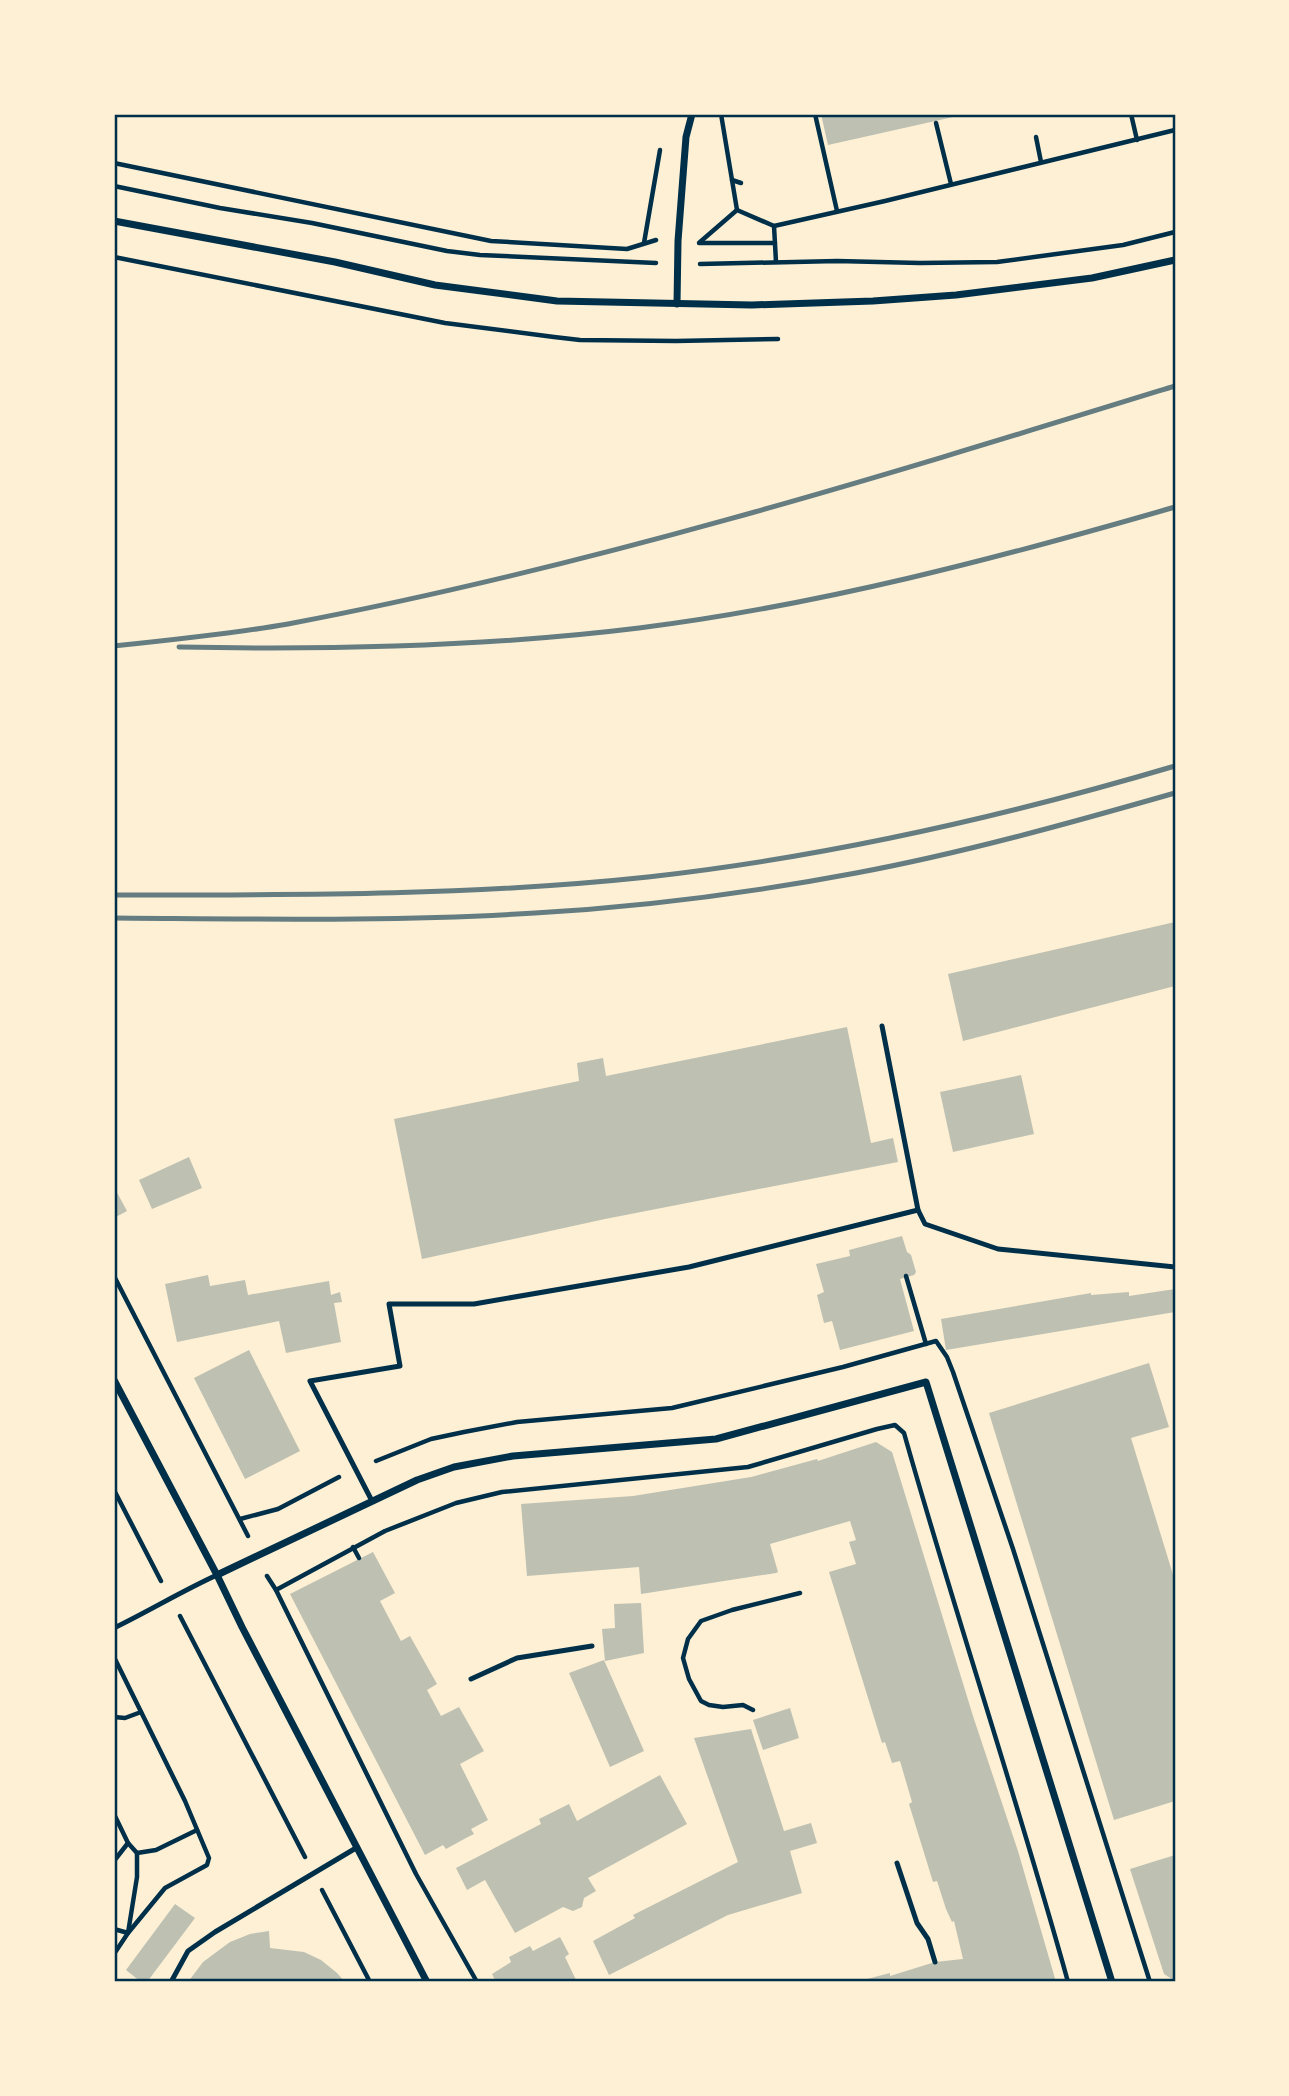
<svg xmlns="http://www.w3.org/2000/svg" width="1289" height="2096" font-family="Mulish,sans-serif">
	<style>
		.building { fill: #bec0b2 }
		.lines { fill: none; stroke-linecap: round; stroke-linejoin: round }
		.path { stroke: #003049; stroke-width: 4.5 }
		.service { stroke: #003049; stroke-width: 5 }
		.minor { stroke: #003049; stroke-width: 7 }
		.rail { stroke: #657d81; stroke-width: 5 }
		.neatline { fill: none; stroke: #003049; stroke-width: 2.5 }
	</style>
	<rect width="100%" height="100%" fill="#fdf0d5"/>
	<g class="building">
		<path d="M821 114H962V115L828 145Z"/>
		<path d="M1175 922V986L963 1041 948 974Z"/>
		<path d="M847 1027 871 1143 893 1138 898 1162 605 1219 422 1259 394 1119 579 1081 577 1063 603 1058 606 1076Z"/>
		<path d="M1021 1075 1034 1134 953 1152 940 1092Z"/>
		<path d="M189 1157 202 1188 152 1209 139 1180Z"/>
		<path d="M114 1187 127 1211 114 1218Z"/>
		<path d="M902 1236 907 1252 911 1255 916 1272 914 1275 900 1279 914 1331 840 1350 832 1321 824 1323 817 1295 824 1292 816 1264 850 1256 849 1250Z"/>
		<path d="M208 1275 210 1286 245 1280 248 1295 329 1281 331 1295 340 1292 342 1302 334 1303 341 1342 286 1353 279 1321 177 1342 165 1284Z"/>
		<path d="M1175 1289V1312L946 1350 941 1319 1091 1293V1295L1129 1292V1296Z"/>
		<path d="M249 1350 300 1451 245 1479 194 1378Z"/>
		<path d="M1149 1363 1169 1427 1131 1438 1175 1581V1801L1114 1820 989 1413Z"/>
		<path d="M876 1442 892 1452 973 1716 1018 1851 1056 1982H868L867 1979 890 1973V1976L935 1962 963 1959 954 1921 952 1922 946 1909 937 1881 933 1882 909 1804 912 1802 900 1761 892 1763 885 1742 882 1743 829 1572 856 1564 849 1542 856 1540 850 1521 770 1544 778 1572 776 1573 641 1594 639 1567 527 1576 521 1504 633 1496 751 1477 817 1459 818 1461Z"/>
		<path d="M373 1552 395 1593 380 1601 401 1641 410 1636 437 1684 427 1690 441 1716 459 1707 484 1751 460 1764 488 1820 471 1829 474 1834 466 1838 446 1849 443 1845 425 1855 290 1594Z"/>
		<path d="M641 1603 644 1653 605 1661 602 1629 615 1628 614 1604Z"/>
		<path d="M604 1660 644 1751 610 1767 569 1673Z"/>
		<path d="M790 1708 799 1738 763 1750 753 1720Z"/>
		<path d="M751 1729 784 1831 811 1823 817 1843 790 1851 802 1893 728 1915 609 1975 593 1941 635 1918 633 1915 738 1862 694 1738Z"/>
		<path d="M660 1775 687 1824 588 1878 596 1891 584 1898 582 1907 573 1911 563 1907 515 1933 485 1880 467 1890 456 1868 541 1824 539 1819 569 1804 577 1821Z"/>
		<path d="M1175 1855V1981L1164 1974 1130 1869Z"/>
		<path d="M175 1904 195 1918 147 1982H141L126 1970Z"/>
		<path d="M269 1931 270 1948 304 1952 321 1960 337 1973 345 1982H188L203 1962 230 1942 250 1934Z"/>
		<path d="M560 1937 569 1954 565 1957 577 1982H496L492 1974 511 1962 509 1957 530 1946 533 1951Z"/>
	</g>
	<g class="lines">
		<g class="path">
			<path d="M721 114 737 210"/>
			<path d="M815 114 837 211"/>
			<path d="M1131 114 1137 140"/>
			<path d="M936 123 951 184"/>
			<path d="M1036 137 1041 162"/>
			<path d="M114 163 491 241 627 249 656 240"/>
			<path d="M732 180 741 183"/>
			<path d="M114 186 220 208 312 223 447 251 480 255 656 263"/>
			<path d="M774 226 885 201 1175 130"/>
			<path d="M700 242 737 210 774 226 776 262"/>
			<path d="M644 243 660 150"/>
			<path d="M699 243H775"/>
			<path d="M114 257 445 323 554 337 580 340 676 341 778 339"/>
			<path d="M700 264 837 261 920 263 997 262 1123 245 1175 232"/>
			<path d="M114 1276 248 1536"/>
			<path d="M906 1276 926 1344"/>
			<path d="M376 1461 431 1439 464 1432 517 1422 672 1408 843 1367 936 1341 947 1357 953 1372 1013 1549 1150 1982"/>
			<path d="M114 1490 161 1581"/>
			<path d="M240 1519 278 1509 339 1477"/>
			<path d="M353 1547 359 1558"/>
			<path d="M267 1576 276 1590 416 1874 477 1982"/>
			<path d="M276 1590 385 1531 456 1503 502 1492 748 1467 877 1429 895 1425 904 1433C956 1617 1017 1798 1068 1982"/>
			<path d="M180 1616 305 1857"/>
			<path d="M114 1657 185 1801 209 1858 207 1865 165 1888 128 1933 114 1954"/>
			<path d="M753 1710 743 1705 723 1707 709 1705 701 1701 689 1679 683 1658 688 1639 701 1621 732 1610 800 1593"/>
			<path d="M114 1717 125 1718 141 1712"/>
			<path d="M114 1814 128 1843 137 1853 156 1850 197 1830"/>
			<path d="M114 1861 128 1843"/>
			<path d="M322 1890 370 1982"/>
			<path d="M114 1929 128 1933 137 1877V1853"/>
		</g>
		<g class="service">
			<path d="M882 1026 918 1210 925 1224 998 1249 1175 1267"/>
			<path d="M372 1501 310 1381 400 1366 389 1304H474L689 1267 918 1210"/>
			<path d="M114 1628C149 1611 182 1591 217 1575"/>
			<path d="M471 1679 517 1658 592 1646"/>
			<path d="M897 1863 917 1923 928 1939 935 1962"/>
			<path d="M171 1982 188 1951 215 1932 356 1848"/>
		</g>
		<g class="minor">
			<path d="M114 221 335 262 435 285 557 301 752 305 873 301 956 295 1092 278 1175 260"/>
			<path d="M677 304 678 241 686 137 692 114"/>
			<path d="M114 1380 217 1575 242 1627 427 1982"/>
			<path d="M217 1575 417 1480 454 1467 513 1456 716 1439 926 1382 1112 1982"/>
		</g>
		<g class="rail">
			<path d="M114 646C172 640 231 634 288 624 590 567 883 476 1175 386"/>
			<path d="M179 647C332 650 486 647 639 628 821 605 999 558 1175 507"/>
			<path d="M114 895C292 895 470 896 648 877 827 857 1003 817 1175 766"/>
			<path d="M114 918C254 919 395 922 535 913 642 907 750 893 856 873 963 853 1070 823 1175 793"/>
		</g>
	</g>
	<rect width="1289" height="2096" fill="none" stroke="#fdf0d5" stroke-width="231"/>
	<rect x="116" y="116" width="1058" height="1864" class="neatline"/>
</svg>
